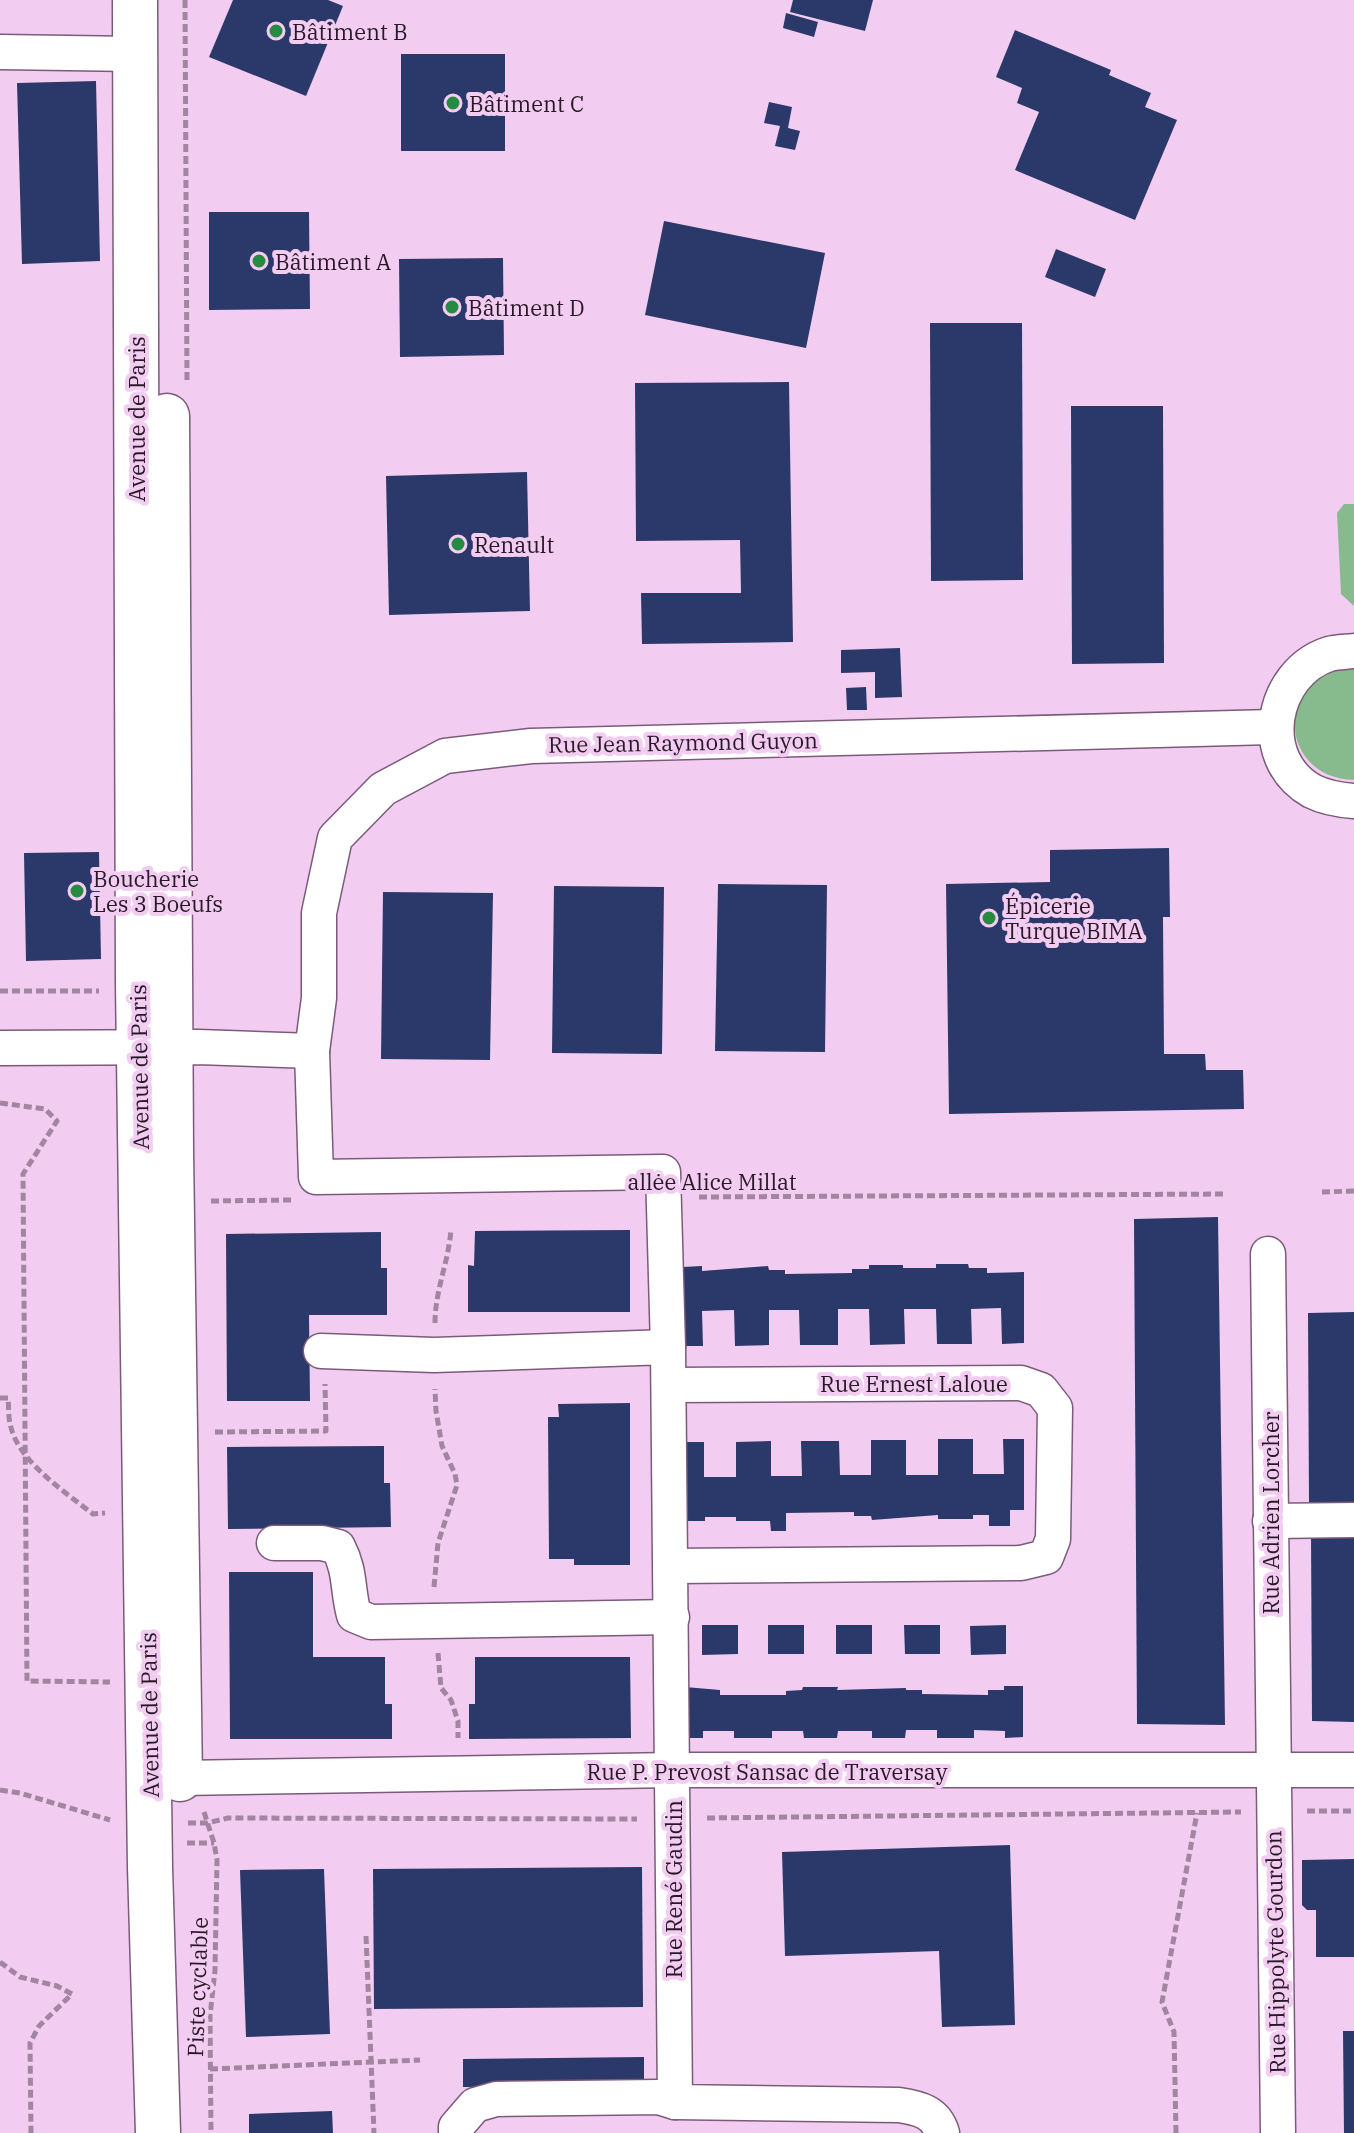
<svg xmlns="http://www.w3.org/2000/svg" width="1354" height="2133" font-family="'IBM Plex Serif',serif">
	<style>
		.green { fill: #87bb8e }
		.building { fill: #2a3969 }
		.lines { fill: none; stroke-linecap: round; stroke-linejoin: round }
		.street-casing { stroke: #7b5b7a; stroke-width: 37 }
		.secondary-casing { stroke: #7b5b7a; stroke-width: 47 }
		.path { stroke: #a285a0; stroke-width: 5; stroke-dasharray: 8 4; stroke-linecap: butt }
		.street { stroke: #fff; stroke-width: 34 }
		.secondary { stroke: #fff; stroke-width: 44 }
		.poi-dot { fill: #268b40; stroke: #f3cdf1; stroke-width: 3 }
		.labels { text-anchor: middle; dominant-baseline: central; stroke-width: 8; stroke-linejoin: round; paint-order: stroke }
		.poi-label { font-size: 22px; fill: #271926; stroke: #f3cdf1; text-anchor: start }
		.street-label { font-size: 22px; fill: #271926; stroke: #f3cdf1 }
	</style>
	<rect width="100%" height="100%" fill="#f3cdf1"/>
	<g class="green">
		<path d="M1344 504H1354V606L1341 594 1337 513Z"/>
		<path d="M1354 667V780C1279 778 1271 677 1354 667Z"/>
	</g>
	<g class="building">
		<path d="M233 0H328L343 6 306 96 209 57Z"/>
		<path d="M793 0H873L865 31 790 12Z"/>
		<path d="M786 13 818 22 814 37 783 28Z"/>
		<path d="M1015 30 1111 70 1109 75 1151 93 1145 107 1177 120 1135 220 1015 170 1039 112 1017 103 1022 88 996 77Z"/>
		<rect x="401" y="54" width="104" height="97"/>
		<path d="M96 81 100 261 22 264 17 83Z"/>
		<path d="M769 102 792 107 788 128 800 131 795 150 775 146 780 126 764 123Z"/>
		<path d="M209 212H309L310 309 209 310Z"/>
		<path d="M664 221 825 253 806 348 645 315Z"/>
		<path d="M1056 249 1106 269 1095 297 1045 277Z"/>
		<path d="M503 258 504 355 400 357 399 259Z"/>
		<path d="M930 323H1022L1023 580 931 581Z"/>
		<path d="M789 382 793 642 642 644 641 593H741L740 540 636 541 635 383Z"/>
		<path d="M1071 406H1163L1164 663 1072 664Z"/>
		<path d="M527 472 530 611 389 615 386 476Z"/>
		<path d="M900 648 902 697 875 698V672L841 673V650Z"/>
		<path d="M866 687 867 710H847L846 688Z"/>
		<path d="M1169 848 1170 917H1163L1164 1054H1205L1206 1070H1243L1244 1109 949 1114 946 884 1050 882V850Z"/>
		<path d="M99 852 101 959 26 961 24 853Z"/>
		<path d="M718 884 827 885 825 1052 715 1051Z"/>
		<path d="M554 886 664 887 662 1054 552 1053Z"/>
		<path d="M383 892 493 893 490 1060 381 1059Z"/>
		<path d="M1218 1217 1225 1725 1137 1724 1134 1219Z"/>
		<path d="M630 1230V1312H468V1265L474 1266 475 1231Z"/>
		<path d="M381 1232V1268H387V1315H309L310 1401H227L226 1234Z"/>
		<path d="M936 1264H968L969 1268H987V1273L1024 1272V1343L1002 1344 1001 1308 971 1309 972 1344H937L936 1309H904L905 1344 870 1345 869 1309H838V1345H800L799 1310H769V1345L735 1346 734 1310 702 1311 703 1346H683V1267L702 1266V1271L768 1266 769 1270H785V1274L852 1273V1269H869V1265H903V1268H936Z"/>
		<path d="M1354 1312V1502L1309 1503 1308 1313Z"/>
		<path d="M630 1403V1565H574V1559H549L548 1417H559L558 1404Z"/>
		<path d="M938 1439H973V1474H1004L1003 1439H1024V1510H1010V1526H989V1515H973V1519H938V1515L872 1520 871 1516H854V1512L786 1513V1531H771L770 1521H736V1517H705V1521H684L683 1442H704V1477H736V1442L771 1441V1476H802L801 1441H839L840 1475H871V1440H906V1475H938Z"/>
		<path d="M384 1446V1483H390L391 1527 228 1529 227 1447Z"/>
		<path d="M1354 1532V1722L1312 1721 1311 1533Z"/>
		<path d="M229 1572H313V1657H385V1704H392V1739H230Z"/>
		<path d="M702 1625H738V1654L702 1655Z"/>
		<rect x="768" y="1625" width="36" height="29"/>
		<rect x="836" y="1625" width="36" height="29"/>
		<path d="M904 1625H940V1654H905Z"/>
		<path d="M1006 1625V1654L971 1655 970 1626Z"/>
		<path d="M475 1657H630L631 1738 469 1739V1704H475Z"/>
		<path d="M1004 1686H1023V1737L1005 1738V1731L974 1730V1738H937V1730H906L905 1738H872V1731H838L837 1738H804L803 1731H772V1738H734V1731H703V1738H685V1687L720 1690V1695H786V1691L802 1690 803 1687H838L837 1690 906 1688V1690H922V1694L988 1695V1690H1004Z"/>
		<path d="M1010 1845 1015 2025 942 2027 939 1951 785 1956 782 1852Z"/>
		<path d="M1354 1859V1957H1316V1910H1307L1302 1905V1860Z"/>
		<path d="M642 1867 643 2007 374 2009 373 1869Z"/>
		<path d="M324 1869 330 2034 246 2037 240 1870Z"/>
		<path d="M1343 2031H1354V2133H1344Z"/>
		<path d="M644 2057V2086L463 2087V2059Z"/>
		<path d="M332 2111 333 2133H249V2114Z"/>
	</g>
	<g class="lines">
		<defs>
			<g id="street">
				<path d="M0 52 135 54"/>
				<path d="M1354 651C1346 652 1337 652 1329 654 1271 673 1255 759 1312 791 1326 798 1339 800 1354 801"/>
				<path d="M0 1048 198 1047 312 1051 319 998V913L335 838 383 789 445 756 531 746 1276 727"/>
				<path d="M312 1051 316 1177 663 1172 668 1347"/>
				<path d="M1268 1254 1278 2133"/>
				<path d="M321 1351 434 1355 668 1347 675 2102 899 2105C919 2108 936 2112 942 2133"/>
				<path d="M669 1385 1021 1383 1041 1390 1055 1408 1053 1539 1046 1557 1021 1563 671 1566"/>
				<path d="M1270 1521 1354 1520"/>
				<path d="M274 1543H322L338 1547C351 1572 347 1589 354 1615L371 1622 672 1617"/>
				<path d="M180 1778 673 1770H1354"/>
				<path d="M456 2133V2127L475 2105 496 2099 659 2097 675 2102"/>
			</g>
			<g id="secondary">
				<path d="M135 0 138 984 150 1867 158 2133"/>
				<path d="M167 416 171 1151 180 1779"/>
			</g>
		</defs>
		<use href="#street" class="street-casing"/>
		<use href="#secondary" class="secondary-casing"/>
		<g class="path">
			<path d="M185 0 187 383"/>
			<path d="M0 991H99"/>
			<path d="M0 1103 45 1109 57 1121 23 1174 27 1681 110 1682"/>
			<path d="M1322 1192 1354 1191"/>
			<path d="M699 1197 1226 1194"/>
			<path d="M211 1201 293 1200"/>
			<path d="M435 1323C435 1290 449 1261 451 1229"/>
			<path d="M0 1398H8C9 1406 8 1415 10 1423 16 1460 65 1492 93 1514L105 1513"/>
			<path d="M215 1432 326 1431 325 1384"/>
			<path d="M434 1587 438 1543 457 1485 455 1474 442 1446 436 1411 435 1389"/>
			<path d="M438 1653 441 1688 451 1700 458 1721V1738"/>
			<path d="M0 1790 20 1793 110 1820"/>
			<path d="M1307 1811H1354"/>
			<path d="M204 1812 214 1843 217 1860 215 1970 210 2016 211 2133"/>
			<path d="M707 1818 1241 1812"/>
			<path d="M188 1823H207L228 1818 637 1819"/>
			<path d="M187 1843H214"/>
			<path d="M366 1936 374 2133"/>
			<path d="M0 1962 20 1977 57 1986 72 1994 39 2026 30 2043 31 2133"/>
			<path d="M210 2069 420 2060"/>
			<path d="M1176 2133 1174 2032 1162 2002 1197 1813"/>
		</g>
		<use href="#street" class="street"/>
		<use href="#secondary" class="secondary"/>
	</g>
	<g class="poi-dot">
		<circle cx="276" cy="31" r="8"/>
		<circle cx="453" cy="103" r="8"/>
		<circle cx="259" cy="261" r="8"/>
		<circle cx="452" cy="307" r="8"/>
		<circle cx="458" cy="544" r="8"/>
		<circle cx="77" cy="891" r="8"/>
		<circle cx="989" cy="918" r="8"/>
	</g>
	<g class="labels">
		<g class="poi-label">
			<text x="292" y="31">Bâtiment B</text>
			<text x="469" y="103">Bâtiment C</text>
			<text x="275" y="261">Bâtiment A</text>
			<text x="468" y="307">Bâtiment D</text>
			<text x="474" y="544">Renault</text>
			<text x="93" y="878">Boucherie<tspan x="93" dy="25">Les 3 Boeufs</tspan></text>
			<text x="1005" y="905">Épicerie<tspan x="1005" dy="25">Turque BIMA</tspan></text>
		</g>
		<g class="street-label">
			<text transform="translate(136 419) rotate(-90)">Avenue de Paris</text>
			<text transform="translate(683 742) rotate(-1)">Rue Jean Raymond Guyon</text>
			<text transform="translate(139 1067) rotate(-91)">Avenue de Paris</text>
			<text x="712" y="1181">allėe Alice Millat</text>
			<text x="914" y="1383">Rue Ernest Laloue</text>
			<text transform="translate(1270 1513) rotate(-90)">Rue Adrien Lorcher</text>
			<text transform="translate(149 1715) rotate(-91)">Avenue de Paris</text>
			<text x="767" y="1771">Rue P. Prevost Sansac de Traversay</text>
			<text transform="translate(673 1889) rotate(-90)">Rue René Gaudin</text>
			<text transform="translate(1275 1952) rotate(-91)">Rue Hippolyte Gourdon</text>
			<text transform="translate(197 1987) rotate(-88)">Piste cyclable</text>
		</g>
	</g>
</svg>
